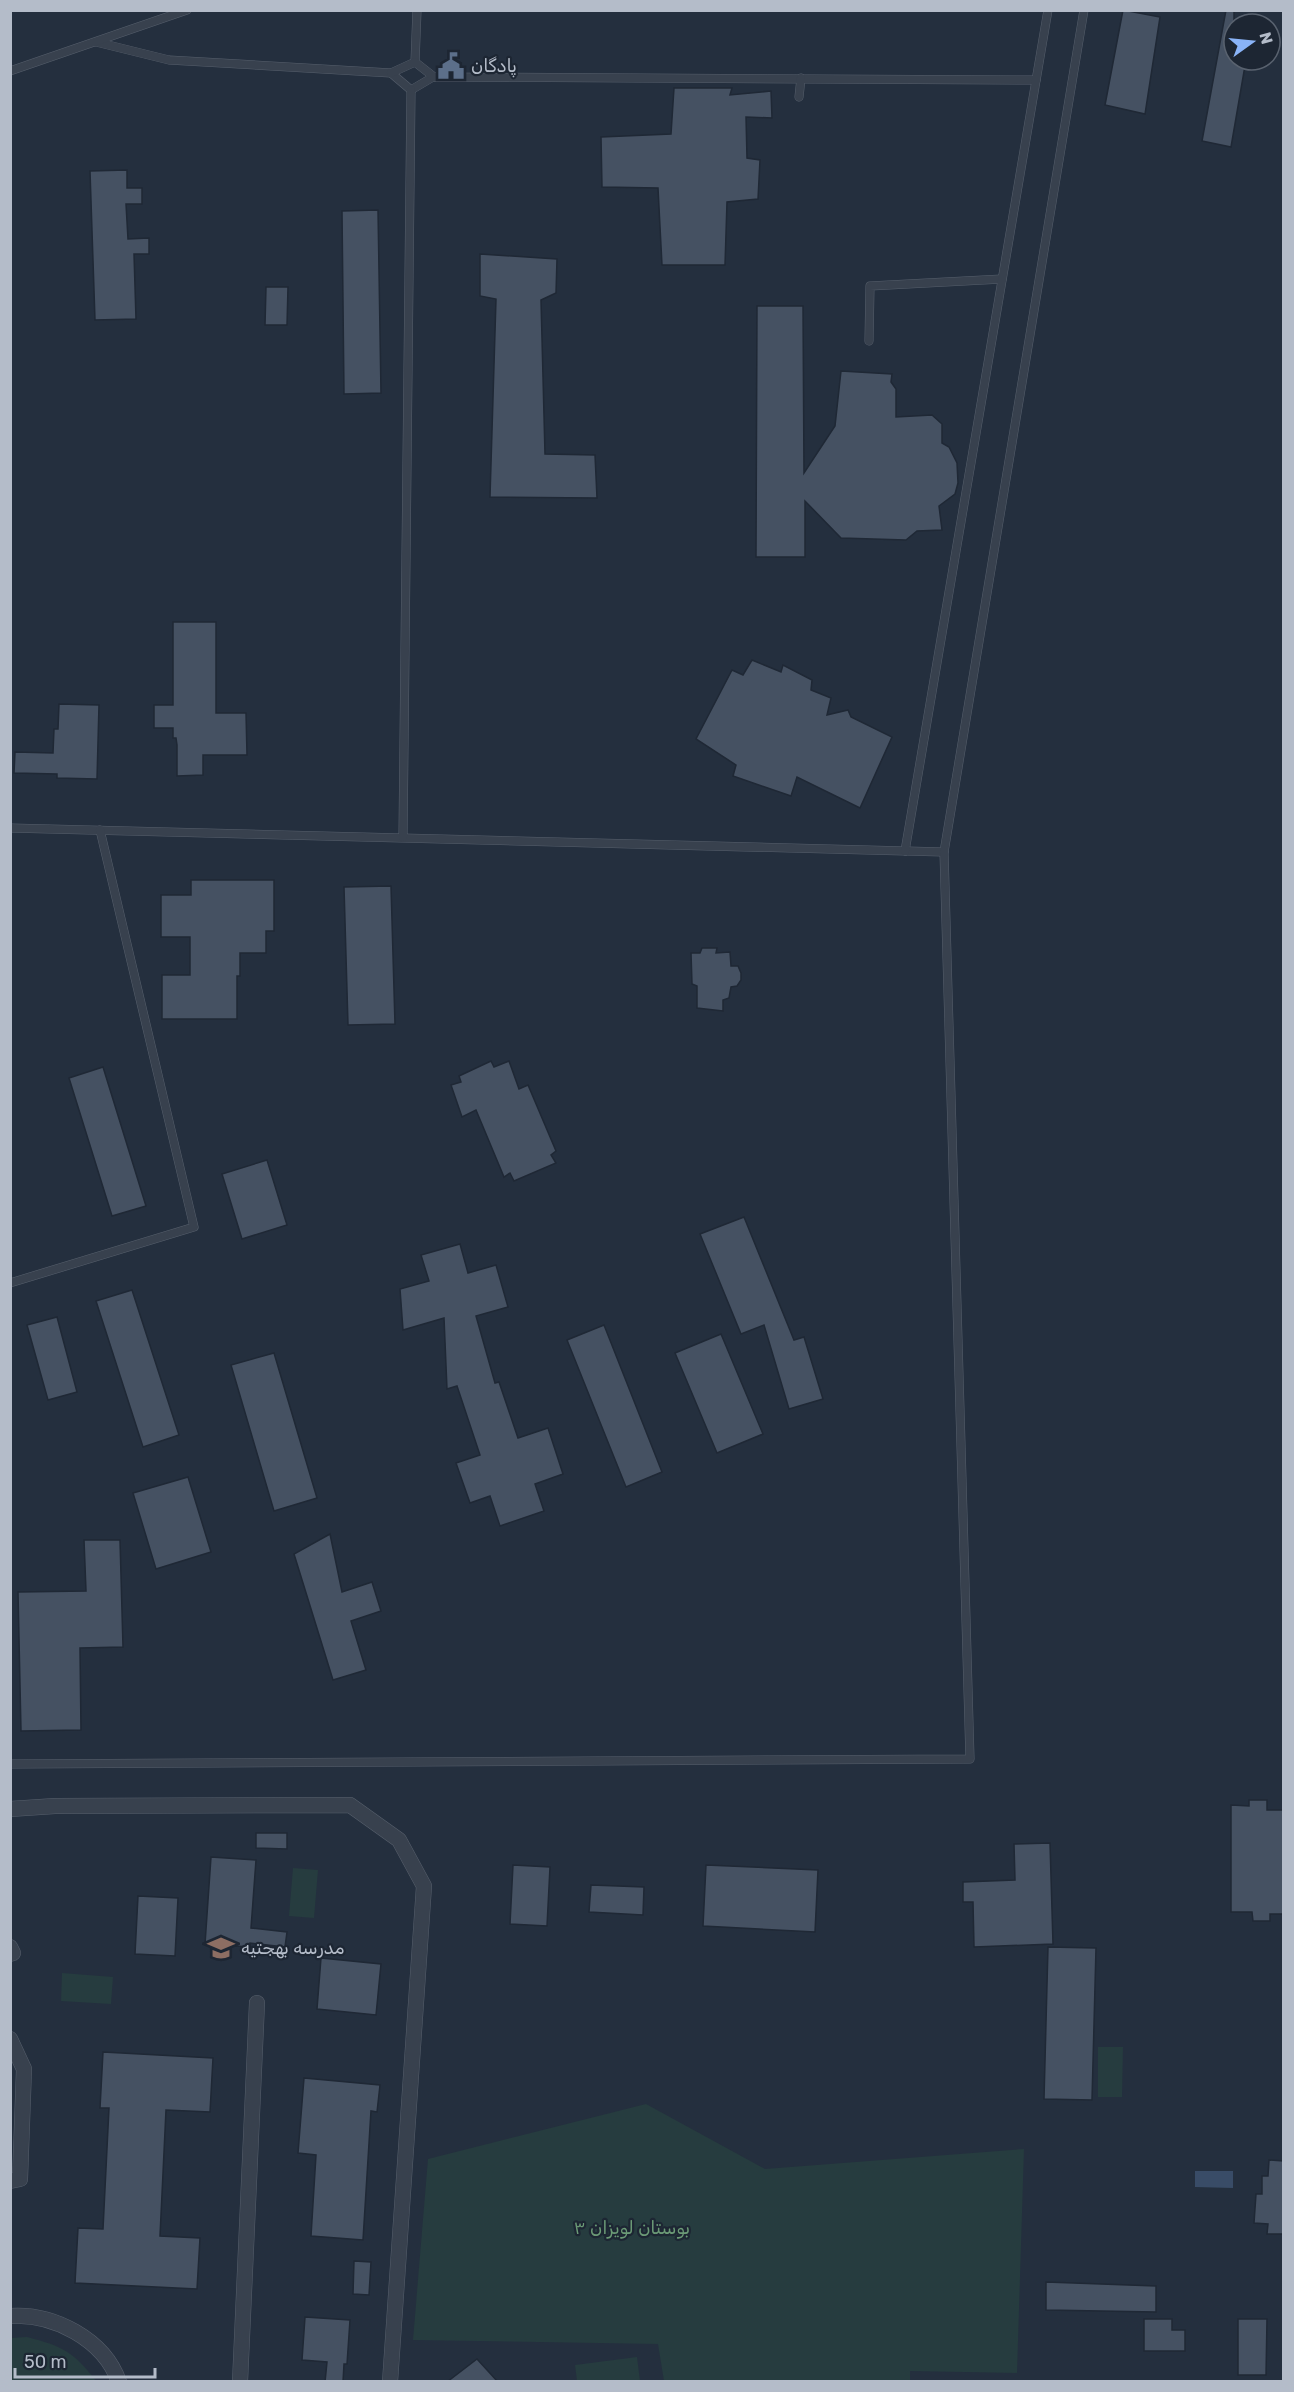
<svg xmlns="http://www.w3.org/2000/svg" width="1294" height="2392" font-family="Rubik,'Noto Sans Arabic',sans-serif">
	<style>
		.green { fill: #263c3f }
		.water { fill: #394c67 }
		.building { fill: #455162; stroke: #1f2835; stroke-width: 1.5 }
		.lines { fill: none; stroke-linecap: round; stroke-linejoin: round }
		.service-casing { stroke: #565f6c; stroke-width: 9 }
		.minor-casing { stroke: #565f6c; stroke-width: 16 }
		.service { stroke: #38414e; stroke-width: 8 }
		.minor { stroke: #38414e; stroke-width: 15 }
		.labels { text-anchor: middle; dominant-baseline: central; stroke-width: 4.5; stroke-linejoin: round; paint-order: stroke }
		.poi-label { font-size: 18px; fill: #b4bcc9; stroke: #1d2633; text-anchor: start }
		.park-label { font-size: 18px; fill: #6b9a76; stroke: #1d2633 }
	</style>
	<rect width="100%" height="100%" fill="#242f3e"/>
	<g class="green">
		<path d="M293 1868 318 1870 314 1918 289 1916Z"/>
		<path d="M62 1973 113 1977 111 2004 61 2001Z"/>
		<path d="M1098 2047H1123L1122 2097H1098Z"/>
		<path d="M646 2104 765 2169 1024 2149 1017 2373 910 2371V2382L664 2381 658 2344 413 2340 428 2159Z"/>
		<path d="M27 2337C62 2346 74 2352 96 2381H11V2338Z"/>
		<path d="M637 2357 640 2381H577L575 2365Z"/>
	</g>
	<path class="water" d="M1195 2171H1233V2188L1195 2187Z"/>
	<g class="building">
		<path d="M1123 10 1160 17 1145 114 1105 105Z"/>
		<path d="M1226 10H1234V60H1246L1231 147 1202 141Z"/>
		<path d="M674 88H732L730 95 771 91 772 118 746 117 747 158 760 160 758 199 727 202 725 265H662L658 188 602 187 601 137 671 134Z"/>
		<path d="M127 170V188H142V204H126L128 239 149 238V254H134L136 319 95 320 90 171Z"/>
		<path d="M378 210 381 393 344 394 342 211Z"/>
		<path d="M480 254 557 259 556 293 541 300 545 454 595 455 597 498 490 497 496 299 480 296Z"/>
		<path d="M266 287H288L287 325H265Z"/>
		<path d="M757 306H803L804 473 835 426 841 371 892 374 891 382 896 389V417L932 415 942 424V443L949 447 957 463 958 483 955 494 939 506 942 530 917 531 906 540 841 538 805 501V557H756Z"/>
		<path d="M173 622H216V713H246L247 755H203V775L177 776V745L176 738H173V728H154V705H173Z"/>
		<path d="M752 660 781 672 783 665 812 680 811 690 831 698 827 715 848 710 851 717 892 737 860 808 797 777 791 796 733 776 736 765 696 739 732 670 743 675Z"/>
		<path d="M59 704 99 705 97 779 57 778V774L14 773 15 752 53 753 54 729H58Z"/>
		<path d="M191 880H274V931H266V953H240V976H237V1019H162V975H190V937H161V895H191Z"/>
		<path d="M391 886 395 1024 348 1025 344 887Z"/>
		<path d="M702 948H717L716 953 730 952 731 966H738L741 973V980L737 986 731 987 729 998 723 1000V1011L697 1008V986L692 984 691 953H700Z"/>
		<path d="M491 1061 494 1067 509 1061 519 1089 528 1085 556 1151 551 1155 556 1163 514 1181 510 1173 504 1177 476 1110 462 1117 451 1085 461 1082 459 1076Z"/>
		<path d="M103 1067 146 1206 112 1216 69 1078Z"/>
		<path d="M267 1160 287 1225 242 1239 222 1174Z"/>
		<path d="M744 1217 794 1340 804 1337 823 1399 789 1409 764 1325 741 1334 700 1234Z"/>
		<path d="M460 1244 468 1273 496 1265 508 1307 476 1316 495 1383 499 1382 518 1438 548 1428 563 1474 535 1484 544 1511 500 1526 490 1496 470 1503 456 1463 480 1455 457 1386 447 1389 444 1318 403 1330 400 1289 429 1281 421 1255Z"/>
		<path d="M132 1290 179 1435 143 1447 96 1301Z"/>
		<path d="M57 1317 77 1392 48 1400 27 1325Z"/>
		<path d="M604 1325 662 1472 626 1487 567 1340Z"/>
		<path d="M721 1334 763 1434 717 1453 675 1353Z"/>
		<path d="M274 1353 317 1498 274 1511 231 1365Z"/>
		<path d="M188 1477 211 1552 156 1569 133 1493Z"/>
		<path d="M330 1534 342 1592 372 1582 381 1611 351 1621 366 1670 333 1680 294 1554Z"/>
		<path d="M84 1540H120L123 1647 80 1648 81 1730 21 1731 18 1592 86 1591Z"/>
		<path d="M1249 1800H1267V1810H1284V1914H1270V1921H1253L1252 1912H1231V1805L1249 1806Z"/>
		<path d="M256 1833H287V1849L256 1848Z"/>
		<path d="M1050 1843 1053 1944 974 1947 973 1902H963V1882L1015 1880 1014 1844Z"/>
		<path d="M211 1857 256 1860 251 1928 287 1932 285 1947 250 1943V1947L205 1944Z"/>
		<path d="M513 1865 550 1867 547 1926 510 1924Z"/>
		<path d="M706 1865 818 1870 815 1932 703 1926Z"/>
		<path d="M591 1885 644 1887 643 1915 589 1912Z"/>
		<path d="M138 1896 178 1898 175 1956 135 1954Z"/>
		<path d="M1048 1947 1096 1948 1092 2100 1044 2099Z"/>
		<path d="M321 1958 381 1964 376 2015 317 2009Z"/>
		<path d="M103 2052 213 2058 210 2112 166 2110 160 2236 200 2238 197 2289 75 2283 78 2228 103 2229 109 2108H100Z"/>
		<path d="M304 2078 380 2085 377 2112 371 2111 363 2240 311 2236 316 2155 298 2153Z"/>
		<path d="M1269 2160 1284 2161V2234H1267L1268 2224 1254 2223 1256 2194H1262V2176H1268Z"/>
		<path d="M354 2261 371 2262 369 2295 353 2294Z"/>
		<path d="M1046 2282 1156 2286V2312L1046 2310Z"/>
		<path d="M305 2317 350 2320 347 2364H344L343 2382H325L327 2362 302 2360Z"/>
		<path d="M1144 2319H1172V2330H1185V2351H1144Z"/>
		<path d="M1238 2319H1267L1266 2375H1238Z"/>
		<path d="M477 2359 498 2382H447Z"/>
	</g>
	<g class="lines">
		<defs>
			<g id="service">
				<path d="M96 42 169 60 391 73 411 90 433 77 1036 80"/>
				<path d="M415 62 417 10"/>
				<path d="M10 71 187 10"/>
				<path d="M391 73 415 62 434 77"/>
				<path d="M799 97 801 78"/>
				<path d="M869 341 870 286 1002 279"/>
				<path d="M10 828 944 852"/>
				<path d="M403 837 411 90"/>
				<path d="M905 851 1048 10"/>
				<path d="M10 1283 194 1227 100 830"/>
				<path d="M10 1764 970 1759 944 852 1084 10"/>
			</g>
			<g id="minor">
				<path d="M10 1809 55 1806 350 1805 399 1840 424 1886 390 2382"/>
				<path d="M10 1947 13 1953 10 1954"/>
				<path d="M10 2039 24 2069 20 2179 10 2181"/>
				<path d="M10 2316C53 2313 104 2339 119 2382"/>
				<path d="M240 2382 257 2003"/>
			</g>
		</defs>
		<use href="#service" class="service-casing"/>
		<use href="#minor" class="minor-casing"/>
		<use href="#service" class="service"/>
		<use href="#minor" class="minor"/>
	</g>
	<defs>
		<symbol id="civic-bare" viewBox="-9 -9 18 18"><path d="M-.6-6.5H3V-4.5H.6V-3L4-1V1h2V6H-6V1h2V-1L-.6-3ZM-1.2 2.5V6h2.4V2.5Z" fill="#5c6f8a" stroke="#1d2633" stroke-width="2.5" paint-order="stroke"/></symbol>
		<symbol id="school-bare" viewBox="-9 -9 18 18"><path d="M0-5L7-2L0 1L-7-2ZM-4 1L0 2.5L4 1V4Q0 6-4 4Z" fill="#8d6e63" stroke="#1d2633" stroke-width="2.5" paint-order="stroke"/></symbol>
	</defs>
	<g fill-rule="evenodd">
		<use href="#civic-bare" x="432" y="47" width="38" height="38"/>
		<use href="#school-bare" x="202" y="1929" width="38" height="38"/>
	</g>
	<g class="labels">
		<g class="poi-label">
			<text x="471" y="66">پادگان</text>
			<text x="241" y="1948">مدرسه بهجتیه</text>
		</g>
		<g class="park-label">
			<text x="632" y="2228">بوستان لویزان ۳</text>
		</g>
	</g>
	<rect width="1294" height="2392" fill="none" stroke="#b4bcc9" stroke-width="24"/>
	<g transform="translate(1252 42) rotate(75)"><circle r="28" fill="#1d2633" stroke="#59626f" stroke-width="1.5"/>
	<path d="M0-4.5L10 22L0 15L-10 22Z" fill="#8ab4f8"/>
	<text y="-9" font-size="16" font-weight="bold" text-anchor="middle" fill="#b4bcc9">N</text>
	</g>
	<path d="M15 2368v9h140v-9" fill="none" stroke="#b4bcc9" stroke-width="3"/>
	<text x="24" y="2368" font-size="18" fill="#b4bcc9" stroke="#1d2633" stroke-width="4.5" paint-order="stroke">50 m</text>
</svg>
